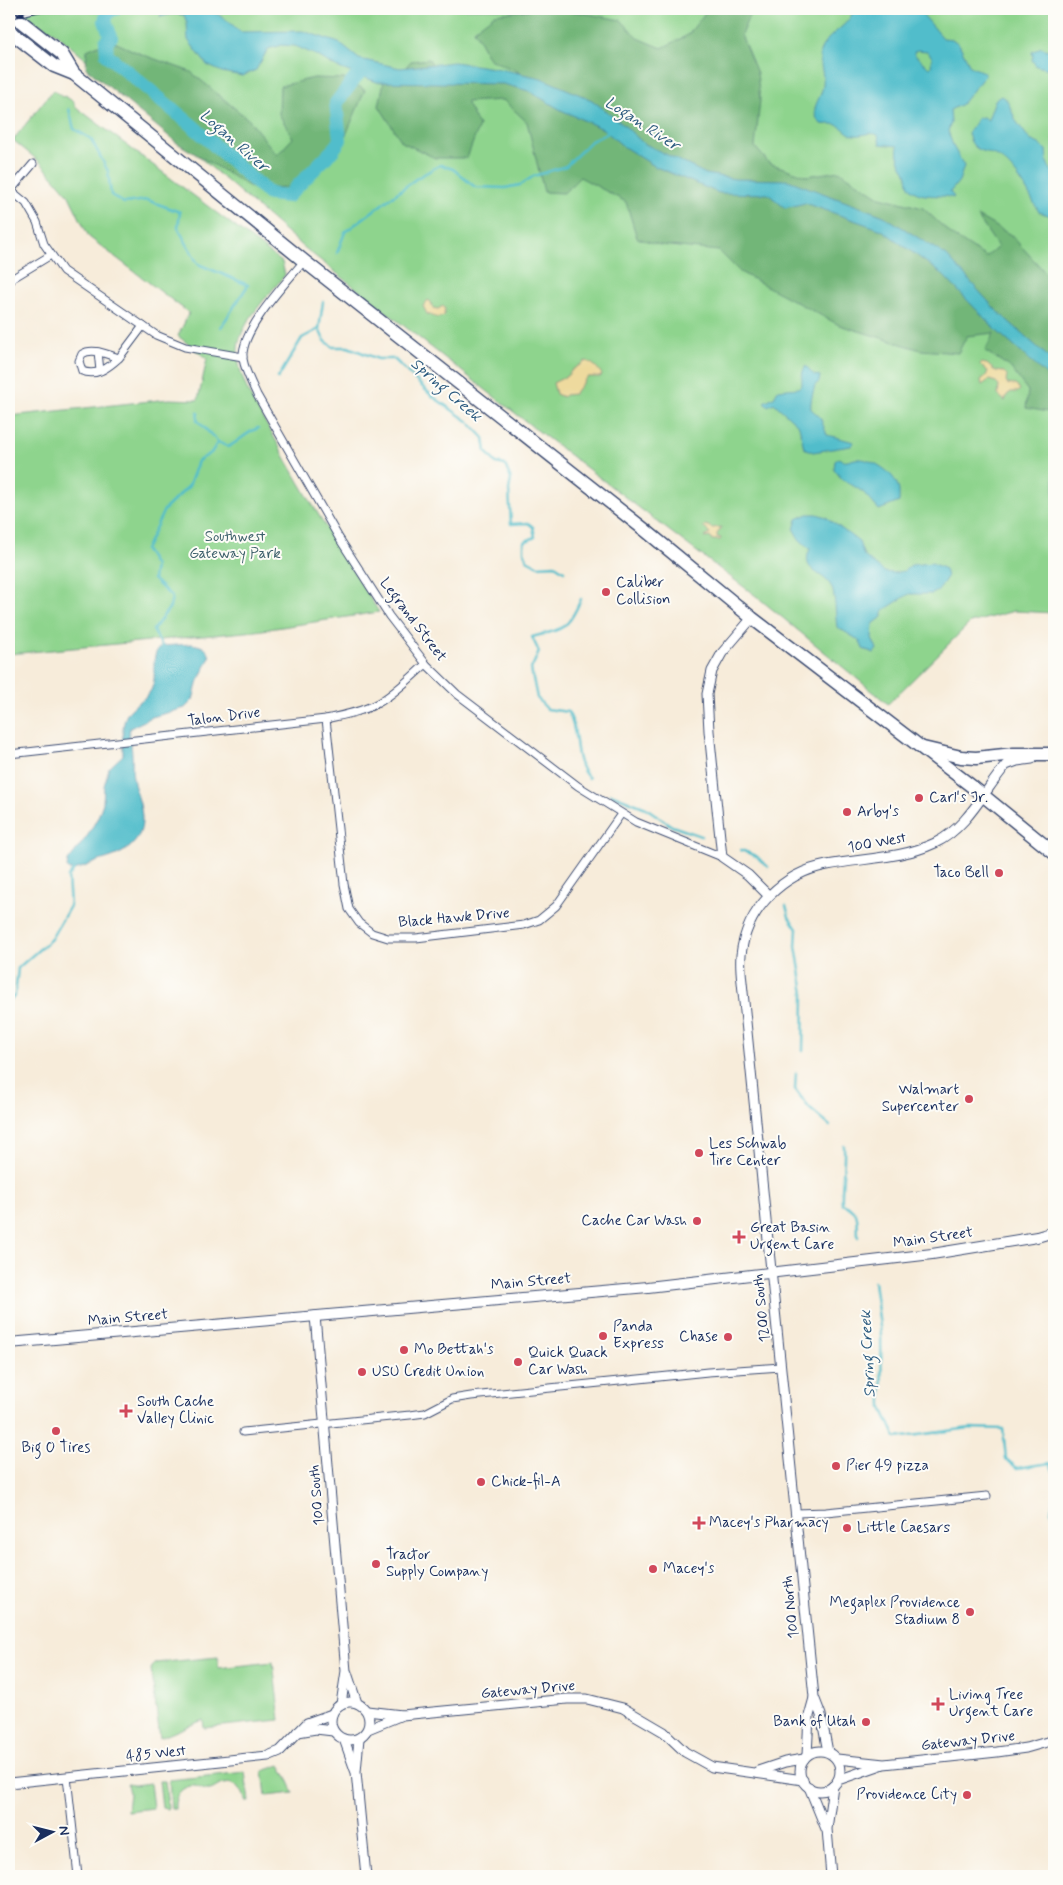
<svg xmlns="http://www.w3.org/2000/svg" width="1063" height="1885" font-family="Mynerve,sans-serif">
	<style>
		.green { fill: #8ed48d; stroke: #548276 }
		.forest { fill: #72b678; stroke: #46726b }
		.sand { fill: #eeda9e; stroke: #84847e }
		.water { fill: #51bdcb; stroke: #367694; fill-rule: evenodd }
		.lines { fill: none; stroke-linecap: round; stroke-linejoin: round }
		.stream { stroke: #51bdcb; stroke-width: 2.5 }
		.river { stroke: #51bdcb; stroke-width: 14 }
		.street-casing { stroke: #3c4b71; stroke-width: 9 }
		.secondary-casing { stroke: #3c4b71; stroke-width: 11 }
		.primary-casing { stroke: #3c4b71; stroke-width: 12 }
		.highway-casing { stroke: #3c4b71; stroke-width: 15 }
		.street { stroke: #fff; stroke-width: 7 }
		.secondary { stroke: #fff; stroke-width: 9 }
		.primary { stroke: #fff; stroke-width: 10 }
		.highway { stroke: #fff; stroke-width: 12 }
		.rail-casing { stroke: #1b2f5e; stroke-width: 4.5 }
		.rail { stroke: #fdfcf7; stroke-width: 2.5; stroke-dasharray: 8; stroke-linecap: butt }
		.poi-dot { fill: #d1495b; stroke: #fdfcf7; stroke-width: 2 }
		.labels { text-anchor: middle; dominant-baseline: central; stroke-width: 4; stroke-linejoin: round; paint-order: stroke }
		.park-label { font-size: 15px; fill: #3e616c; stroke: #fdfcf7 }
		.poi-label { font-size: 15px; fill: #1b2f5e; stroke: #fdfcf7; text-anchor: start }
		.street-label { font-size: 15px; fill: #1b2f5e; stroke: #fdfcf7 }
		.water-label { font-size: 16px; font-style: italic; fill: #2b5a7f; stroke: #fdfcf7 }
	</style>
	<rect width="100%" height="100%" fill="#fdfcf7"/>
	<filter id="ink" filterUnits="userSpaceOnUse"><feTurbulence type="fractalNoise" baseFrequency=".02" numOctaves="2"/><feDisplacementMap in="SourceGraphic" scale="10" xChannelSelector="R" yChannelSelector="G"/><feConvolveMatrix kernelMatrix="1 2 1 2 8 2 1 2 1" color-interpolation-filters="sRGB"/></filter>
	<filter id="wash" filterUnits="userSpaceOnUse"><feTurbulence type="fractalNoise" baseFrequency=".0096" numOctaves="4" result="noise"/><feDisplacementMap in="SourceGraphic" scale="20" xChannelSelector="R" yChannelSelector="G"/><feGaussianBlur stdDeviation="1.12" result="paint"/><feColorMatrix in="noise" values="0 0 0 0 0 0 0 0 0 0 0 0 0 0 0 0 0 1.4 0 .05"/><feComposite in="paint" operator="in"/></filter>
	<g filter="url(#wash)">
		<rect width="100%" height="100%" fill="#f7ecda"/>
		<g class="green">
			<path d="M18 9H1054V613L1014 611 970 623 888 704 756 596 692 548 529 424 306 249 54 32 34 22Z"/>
			<path d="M53 90 63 97 64 96 73 101 76 107 282 262 285 275C270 294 240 323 238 348 236 380 260 412 275 439 307 498 343 555 379 612L256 631 9 654V416L169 399 198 400 207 359 178 336 189 313 89 237 68 194 41 163 13 140Z"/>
			<path d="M218 1657V1668L273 1662 280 1720 204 1728 203 1720 160 1738 151 1669 155 1663Z"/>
			<path d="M280 1765 287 1777 294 1793 266 1796 263 1771Z"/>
			<path d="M245 1772 249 1801H245C244 1791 236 1781 224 1784 219 1784 215 1789 210 1790 204 1791 200 1787 195 1786 181 1785 174 1797 175 1809H171L169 1780Z"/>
			<path d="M159 1781H165L168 1807 167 1809 162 1808Z"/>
			<path d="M150 1783 153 1808 127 1811 129 1793 127 1784 134 1785Z"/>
		</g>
		<g class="forest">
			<path d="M535 9 577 12 621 20 638 38 662 48 688 35 708 9H752L741 35 757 73 760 100 755 147 769 163 807 176 839 171 880 197 923 208 952 235 986 257 998 247 977 216 1011 235 1054 282V413L1026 408 1028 391 1010 367 985 351 994 333 967 336 958 353 921 350 839 325 740 272 719 251 660 245 637 238 626 202 580 177 564 193 544 192 527 122 503 100 466 102 479 126 467 158H435L402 142 379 106 384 81 397 77 411 61 429 59 441 78 493 81 519 72 489 59 474 30 495 14Z"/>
			<path d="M110 40 141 54 191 72 249 120 277 155 293 138 279 114 280 86 314 78 346 79 365 90 340 149 303 187 252 188 177 143 86 68 87 50Z"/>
		</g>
		<g class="sand">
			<path d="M428 300 431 302 433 308 438 309 443 306 445 308 444 316 438 318 427 314 423 306Z"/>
			<path d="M586 361C592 362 599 369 602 375L600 377H587L574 394 565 395 563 397 556 394 553 383 567 376 572 370Z"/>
			<path d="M981 363 987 364 995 371 1004 372 1007 375 1006 381 1007 384 1015 385 1020 389 1018 392H1011L1007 395 1005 401 998 395 999 385 996 382 989 380 982 385 981 380 986 376 988 371 980 365Z"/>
			<path d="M706 525 712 528 722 527 717 534V537L721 538 720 540H712L710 537 704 538 710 533 703 527Z"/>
		</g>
		<g class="water">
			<path d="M166 9C200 8 215 6 240 32L303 31 339 43 359 59 400 68 454 62 500 69 541 78 592 100 626 127 643 143 706 174 735 179 788 180 884 216 947 256 997 311 1054 362V382L998 332 942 274 882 230 805 203 785 208 768 194 719 193 656 167 624 147 603 129 561 110 529 91 503 84 377 82 336 67 318 56 295 46 281 45 268 49 256 70 242 76 222 72 207 65 188 40 187 23 184 15 173 14 160 17 162 11Z"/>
			<path d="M854 9H918L943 38 952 39 959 44 970 66 983 72 985 75 962 104 950 110 951 123 948 131 953 146 964 166 959 181 950 192 954 197 953 198C940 193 917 200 909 186 907 181 908 176 905 171 900 162 896 156 898 146L880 144 878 135C869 131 863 136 855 135 847 135 844 127 837 125 833 123 826 125 821 124 807 108 821 102 823 85 825 73 816 57 822 47 831 31 849 27 854 9ZM917 50 927 51 932 57 931 67 929 68 914 54V52Z"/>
			<path d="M1041 47 1054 53V70L1036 66 1032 60 1033 56 1032 52Z"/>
			<path d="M1001 96 1007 100 1016 121 1030 140 1039 144 1046 150C1047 161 1046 165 1054 173V217L1039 212C1028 193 1018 171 1000 158 985 148 973 155 968 133L978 118 983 117 988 120 995 100Z"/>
			<path d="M806 366 814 375 820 376 819 382 815 385C813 393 810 401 811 409L820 417 827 435 854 442 851 446 813 452 804 448 799 426 774 403 768 406 764 402 774 397 778 390 798 388 802 385C802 379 801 372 806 366Z"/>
			<path d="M839 458 843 461C848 462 850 460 855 459 869 457 890 470 896 482 900 489 899 495 899 502L879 510 863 492 841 478 834 469 835 461Z"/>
			<path d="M808 514H817L826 517 859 542 864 556 884 572 893 573 904 571 911 565 932 563 945 569 947 577 938 591 932 594H909L884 610 881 618 873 624 872 638 877 649 874 653 863 649 860 641 837 627C835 615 836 600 832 588 825 571 799 573 810 549L799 539 794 530 797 519Z"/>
			<path d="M192 644C202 646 207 647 210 657L197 684 193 700 185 708 152 717 130 728C127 737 132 745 132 754 133 762 131 770 133 778 134 787 138 795 140 804 148 837 132 852 102 860 90 863 82 870 69 870L67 867 68 861 88 835 98 817 103 803 104 786 109 768 123 755C123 743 121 728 126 716 132 703 150 699 153 685 157 672 149 654 162 646Z"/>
		</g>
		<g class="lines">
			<g class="stream">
				<path d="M69 109 74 129 91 139 108 171 111 195 124 203 147 200 180 212 178 228 198 264 248 285 221 327"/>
				<path d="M337 253 345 232 417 178 440 165 453 169 475 187 505 188 520 185 534 176 566 166 591 141 610 132"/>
				<path d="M323 302 319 329 324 340 333 347H348L378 359H394L432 396 469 422 484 438 486 452 496 463 505 465 511 479 509 490 511 524 528 523 533 527 535 537 524 542V551L527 560 538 566 555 565 564 571"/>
				<path d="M278 378 302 338 319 329"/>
				<path d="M198 413 197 420 218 442"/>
				<path d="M581 599C568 630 563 629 532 637L539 652 531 669 537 698 547 709 568 712C580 732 572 762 589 778"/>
				<path d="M163 648 153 630 170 607 172 597 153 579 155 566 145 550 164 510 189 486 198 461 211 453 218 442 228 447C239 441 246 433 258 428"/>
				<path d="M611 794 646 808 672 826 701 836"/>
				<path d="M741 850 756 856 768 867"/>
				<path d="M786 906 789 917 797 929 796 946 804 994 803 1051"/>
				<path d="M9 1001 15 995 18 968 51 939 70 906 68 877 75 868"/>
				<path d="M796 1073 795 1089 809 1108 830 1126"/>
				<path d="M844 1146C845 1166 841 1185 842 1204 861 1211 857 1218 858 1237"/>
				<path d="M874 1282 881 1334 882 1408 896 1438 970 1428 1003 1429 1006 1459 1017 1468 1050 1463 1054 1473"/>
				<path d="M1054 1497 1051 1511 1054 1516"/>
			</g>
			<path class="river" d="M115 9 108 11 105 21 111 37 106 41 107 55 195 128 269 194 288 196 333 150 340 140 336 103 363 68"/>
		</g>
	</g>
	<g filter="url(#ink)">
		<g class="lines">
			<defs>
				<g id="street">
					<path d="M9 189 26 203 37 222 44 244 63 271 156 335 185 347 243 357"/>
					<path d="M11 190 33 164"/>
					<path d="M304 261C286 283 240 330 243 359 245 371 252 384 257 395L339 538 389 616 426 664 457 694 578 786 636 822 722 857"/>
					<path d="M9 283 13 278 51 255"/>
					<path d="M98 352 100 371"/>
					<path d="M119 358C109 367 97 377 82 371L79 361 82 354C93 347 108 355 119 358L143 326"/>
					<path d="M326 719 344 884 349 909 359 923 372 933 388 938H416L524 925 539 920 556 906 621 814"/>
					<path d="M9 754 326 719C343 715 362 712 378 703 396 693 411 677 426 664"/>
					<path d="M243 1432 410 1415 425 1413 452 1399 471 1396 708 1372 781 1367"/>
					<path d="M796 1513 826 1512 987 1496"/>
					<path d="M67 1777 78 1876"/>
				</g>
				<g id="secondary">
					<path d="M1049 9 1054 12"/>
					<path d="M752 618 722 653 712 671 707 694 709 731 722 857 748 875 768 895"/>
					<path d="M315 1316 346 1671 341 1704"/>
					<path d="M347 1673 357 1703"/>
					<circle cx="350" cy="1721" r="19"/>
					<path d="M367 1711 402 1715 567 1699H587L623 1708 664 1732 685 1752 712 1767 803 1780"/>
					<path d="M368 1729 402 1715"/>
					<path d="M298 1732 316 1729 333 1731"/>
					<path d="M359 1738 356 1772 366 1876"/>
					<path d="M344 1739 355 1770"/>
					<circle cx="820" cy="1771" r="20"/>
					<path d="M828 1752 821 1715 814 1697 742 982C741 973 740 964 741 955 746 909 783 873 827 865 863 858 901 859 935 843 967 828 984 791 1006 765L1017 761 1032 759"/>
					<path d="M807 1755 809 1716 814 1698"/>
					<path d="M837 1759 884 1764 997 1752 1026 1748 1054 1740"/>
					<path d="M758 1771 785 1762 804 1759"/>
					<path d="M838 1780 881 1765"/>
					<path d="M9 1783 268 1756 280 1751 307 1723 332 1714"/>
					<path d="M809 1787 826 1829"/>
					<path d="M831 1876 827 1829 833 1786"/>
				</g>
				<path id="primary" d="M9 1343 648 1287 932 1254 1037 1237 1054 1232"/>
				<g id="highway">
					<path d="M9 12 62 54 74 74"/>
					<path d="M9 31 54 66 74 74 304 261 645 530 752 618 974 788 1054 853"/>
					<path d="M923 748 961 757 976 758 1014 754H1054"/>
				</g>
			</defs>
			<use href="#street" class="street-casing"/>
			<use href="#secondary" class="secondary-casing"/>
			<use href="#primary" class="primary-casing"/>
			<use href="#highway" class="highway-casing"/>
			<use href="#street" class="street"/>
			<use href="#secondary" class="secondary"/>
			<use href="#primary" class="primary"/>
			<use href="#highway" class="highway"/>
			<defs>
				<path id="rail" d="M9 17 44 9"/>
			</defs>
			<use href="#rail" class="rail-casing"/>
			<use href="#rail" class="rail"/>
		</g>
	</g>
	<g class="poi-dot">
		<circle cx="606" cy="592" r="5"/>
		<circle cx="919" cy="798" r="5"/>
		<circle cx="847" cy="812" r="5"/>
		<circle cx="999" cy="873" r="5"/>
		<circle cx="969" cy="1099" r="5"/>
		<circle cx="699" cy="1153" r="5"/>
		<circle cx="697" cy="1221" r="5"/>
		<path d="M736.5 1229.5h5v5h5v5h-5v5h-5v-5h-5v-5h5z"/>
		<circle cx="603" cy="1336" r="5"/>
		<circle cx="728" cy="1337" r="5"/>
		<circle cx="404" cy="1350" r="5"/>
		<circle cx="518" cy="1362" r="5"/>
		<circle cx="362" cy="1372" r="5"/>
		<path d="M123.5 1403.5h5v5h5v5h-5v5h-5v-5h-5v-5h5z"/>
		<circle cx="56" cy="1431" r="5"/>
		<circle cx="836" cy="1466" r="5"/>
		<circle cx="481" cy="1482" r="5"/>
		<path d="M696.5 1515.5h5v5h5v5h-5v5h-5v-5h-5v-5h5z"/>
		<circle cx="847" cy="1528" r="5"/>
		<circle cx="376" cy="1564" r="5"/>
		<circle cx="653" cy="1569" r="5"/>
		<circle cx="970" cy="1612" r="5"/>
		<path d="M935.5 1696.5h5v5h5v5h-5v5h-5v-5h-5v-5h5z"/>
		<circle cx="866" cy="1722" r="5"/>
		<circle cx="967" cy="1795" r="5"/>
	</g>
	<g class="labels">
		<g class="park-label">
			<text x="235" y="537">Southwest<tspan x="235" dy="17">Gateway Park</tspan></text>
		</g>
		<g class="poi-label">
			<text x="616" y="583">Caliber<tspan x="616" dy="17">Collision</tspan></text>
			<text x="929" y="798">Carl's Jr.</text>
			<text x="857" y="812">Arby's</text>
			<text x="989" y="873" text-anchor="end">Taco Bell</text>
			<text x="959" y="1090" text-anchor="end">Walmart<tspan x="959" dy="17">Supercenter</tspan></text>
			<text x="709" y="1144">Les Schwab<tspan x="709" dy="17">Tire Center</tspan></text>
			<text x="687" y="1221" text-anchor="end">Cache Car Wash</text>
			<text x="750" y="1228">Great Basin<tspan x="750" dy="17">Urgent Care</tspan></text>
			<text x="613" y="1327">Panda<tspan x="613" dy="17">Express</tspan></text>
			<text x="718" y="1337" text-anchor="end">Chase</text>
			<text x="414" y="1350">Mo Bettah's</text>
			<text x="528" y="1353">Quick Quack<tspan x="528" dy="17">Car Wash</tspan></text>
			<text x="372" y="1372">USU Credit Union</text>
			<text x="137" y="1402">South Cache<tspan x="137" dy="17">Valley Clinic</tspan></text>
			<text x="56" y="1448" text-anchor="middle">Big O Tires</text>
			<text x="846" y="1466">Pier 49 pizza</text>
			<text x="491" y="1482">Chick-fil-A</text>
			<text x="709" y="1523">Macey's Pharmacy</text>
			<text x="857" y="1528">Little Caesars</text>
			<text x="386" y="1555">Tractor<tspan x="386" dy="17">Supply Company</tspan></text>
			<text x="663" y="1569">Macey's</text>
			<text x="960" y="1603" text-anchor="end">Megaplex Providence<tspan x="960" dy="17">Stadium 8</tspan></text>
			<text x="949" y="1695">Living Tree<tspan x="949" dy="17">Urgent Care</tspan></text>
			<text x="856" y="1722" text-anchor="end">Bank of Utah</text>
			<text x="957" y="1795" text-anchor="end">Providence City</text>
		</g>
		<g class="street-label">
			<text transform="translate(413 620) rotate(53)">Legrand Street</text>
			<text transform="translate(224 717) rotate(-7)">Talon Drive</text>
			<text transform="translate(877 843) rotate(-10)">100 West</text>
			<text transform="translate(454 918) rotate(-5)">Black Hawk Drive</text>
			<text transform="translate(933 1238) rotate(-8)">Main Street</text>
			<text transform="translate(531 1282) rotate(-5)">Main Street</text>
			<text transform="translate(762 1308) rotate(-96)">1200 South</text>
			<text transform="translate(128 1318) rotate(-5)">Main Street</text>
			<text transform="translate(317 1495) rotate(-95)">100 South</text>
			<text transform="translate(791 1607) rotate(-96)">100 North</text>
			<text transform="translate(528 1690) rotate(-5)">Gateway Drive</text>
			<text transform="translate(968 1741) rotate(-6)">Gateway Drive</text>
			<text transform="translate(156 1754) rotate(-6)">485 West</text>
		</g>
		<g class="water-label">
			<text transform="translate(642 124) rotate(33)">Logan River</text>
			<text transform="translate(234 141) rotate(41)">Logan River</text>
			<text transform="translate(446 390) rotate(41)">Spring Creek</text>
			<text transform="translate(868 1354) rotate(-93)">Spring Creek</text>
		</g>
	</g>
	<rect width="1063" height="1885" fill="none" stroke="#fdfcf7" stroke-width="30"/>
	<g transform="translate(52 1832) rotate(83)" stroke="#fdfcf7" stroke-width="4" paint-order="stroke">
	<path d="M0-4L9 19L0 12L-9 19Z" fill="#1b2f5e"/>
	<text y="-8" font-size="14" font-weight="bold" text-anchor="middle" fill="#1b2f5e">N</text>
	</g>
</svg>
